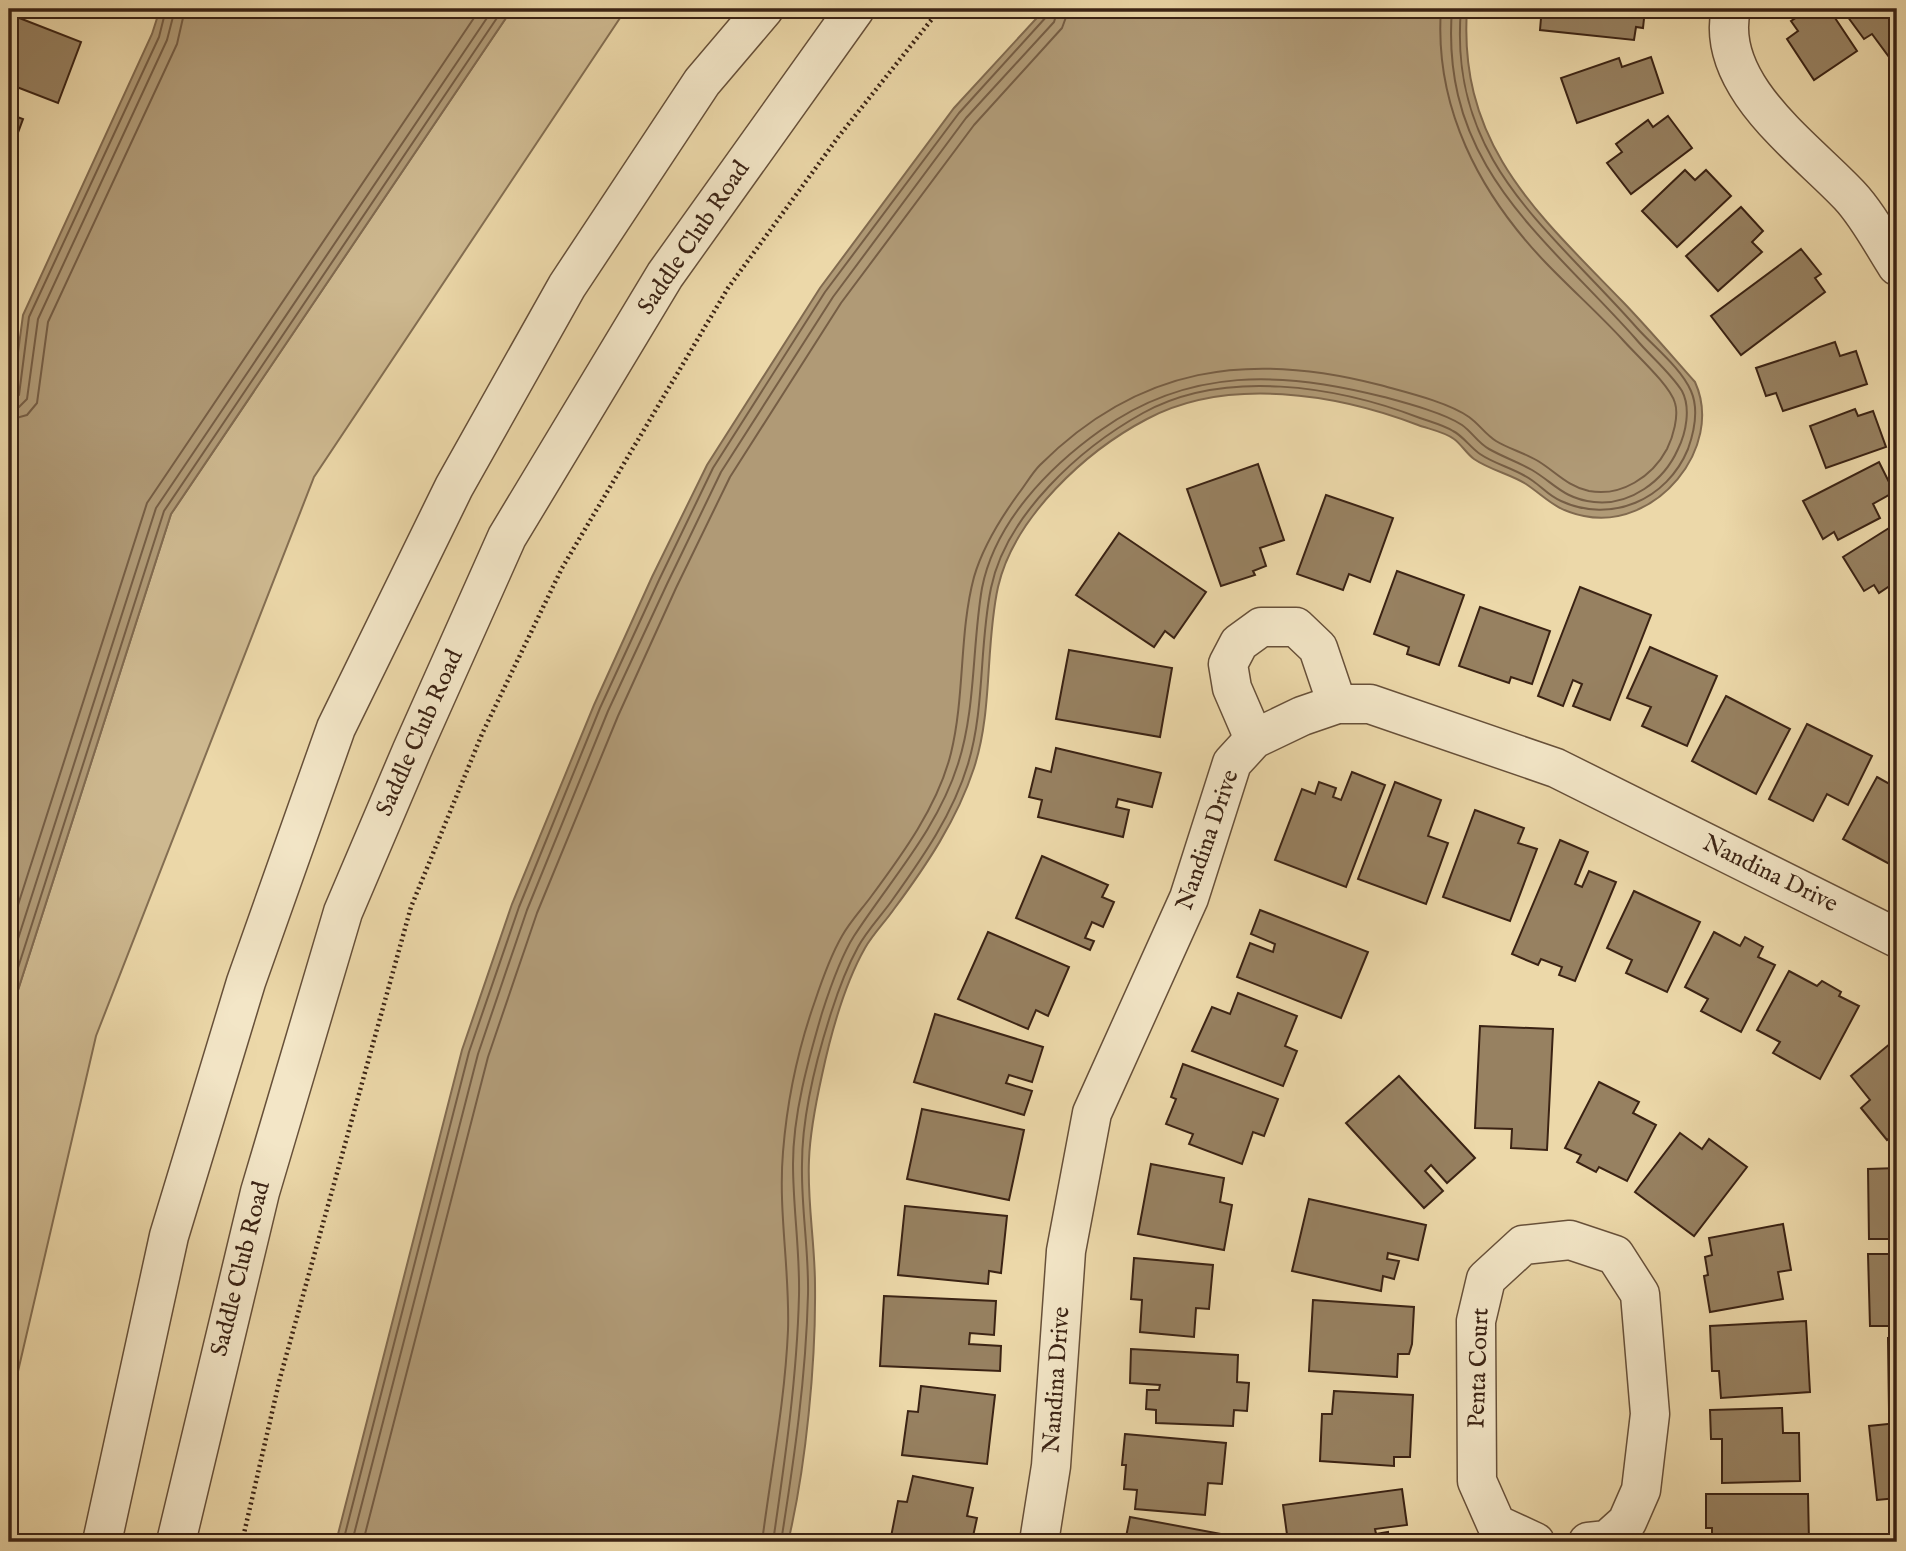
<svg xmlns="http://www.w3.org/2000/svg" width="1906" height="1551" font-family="'IM FELL English',serif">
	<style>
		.green { fill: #ceb990; stroke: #846e52; stroke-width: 2 }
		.water { fill: #b09a76; stroke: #816a4f; stroke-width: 2 }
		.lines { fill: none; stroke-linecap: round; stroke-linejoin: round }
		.shore { stroke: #765e45; stroke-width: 2 }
		.building { fill: #978161; stroke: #3b2314; stroke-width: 2 }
		.minor-casing { stroke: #675039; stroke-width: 41 }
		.tertiary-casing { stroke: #675039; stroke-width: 41 }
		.path { stroke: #3b2314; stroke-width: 4.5; stroke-dasharray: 2 3.5; stroke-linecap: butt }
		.minor { stroke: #f3e6c7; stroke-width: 38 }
		.tertiary { stroke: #f3e6c7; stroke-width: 38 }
		.labels { text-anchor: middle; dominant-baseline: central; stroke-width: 5; stroke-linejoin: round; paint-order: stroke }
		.street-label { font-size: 24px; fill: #3b2314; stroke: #f3e6c7 }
	</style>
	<rect width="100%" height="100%" fill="#ecd8a9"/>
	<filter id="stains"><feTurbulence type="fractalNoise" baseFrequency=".00286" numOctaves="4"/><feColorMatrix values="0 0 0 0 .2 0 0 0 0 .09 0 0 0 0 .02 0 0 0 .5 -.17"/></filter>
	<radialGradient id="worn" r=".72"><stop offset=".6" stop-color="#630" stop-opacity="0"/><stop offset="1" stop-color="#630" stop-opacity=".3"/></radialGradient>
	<path class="green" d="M512 9H626L314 477 96 1036 9 1410V1018L171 514Z"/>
	<g class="water">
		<path d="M160 9H512L171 514 9 1018V419L23 315 152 34Z"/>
		<path d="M1045 9H1467C1458 145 1537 213 1623 302 1648 328 1671 355 1695 382 1725 448 1655 531 1584 516 1555 510 1548 499 1526 484 1510 474 1490 470 1474 459 1467 454 1461 444 1454 439 1445 432 1429 429 1418 425 1337 394 1228 376 1147 419 1086 451 1014 517 998 587 985 646 993 710 974 768 957 820 926 866 894 909 885 922 873 934 865 948 844 985 831 1033 822 1075 816 1102 810 1132 809 1160 807 1202 815 1243 815 1285 816 1362 806 1467 788 1542H336L462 1050 512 904 594 705 652 577 707 465 820 288 954 108Z"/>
	</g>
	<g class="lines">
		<g class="shore">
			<path d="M9 401 19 395 29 317 159 37 166 9"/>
			<path d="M9 410 19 407 27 399 38 319 167 40 175 9"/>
			<path d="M9 420 27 415 37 403 48 322 177 44 185 9"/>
			<path d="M9 933 147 503 480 9"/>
			<path d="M9 967 156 508 493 9"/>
			<path d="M9 996 164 511 503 9"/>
			<path d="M343 1542 469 1052 519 907 600 708 659 580 713 468 825 292 959 113 1047 16 1049 9"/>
			<path d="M352 1542 478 1054 527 910 608 711 667 584 721 472 833 297 966 118 1054 22 1058 9"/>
			<path d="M363 1542 488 1057 537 913 618 716 676 588 730 477 841 303 974 125 1062 28 1069 9"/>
			<path d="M762 1542C771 1472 785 1401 788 1330 790 1271 778 1211 783 1152 787 1102 798 1049 815 1001 822 980 831 955 842 936 850 922 861 910 870 898 902 855 938 806 951 753 965 696 959 633 974 577 983 546 1000 519 1019 493 1026 484 1032 473 1040 465 1139 366 1249 351 1380 385 1405 392 1448 402 1469 417 1479 424 1485 434 1496 441 1509 449 1525 453 1538 461 1556 472 1567 486 1589 491 1621 497 1652 477 1667 449 1673 437 1679 416 1675 403 1670 385 1635 354 1622 339 1598 313 1571 289 1546 263 1479 193 1434 107 1441 9"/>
			<path d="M773 1542C785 1460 797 1378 799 1295 800 1251 793 1208 793 1164 793 1114 808 1061 822 1013 830 988 840 958 854 936 891 879 937 830 958 764 976 708 972 646 982 588 995 522 1049 467 1101 430 1189 367 1283 371 1384 397 1406 403 1444 413 1462 425 1472 432 1478 443 1489 449 1503 457 1518 462 1532 470 1554 483 1564 499 1594 502 1630 506 1664 481 1678 449 1686 433 1691 408 1682 391 1670 372 1649 355 1635 338 1542 234 1440 165 1452 9"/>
			<path d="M781 1542C794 1460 806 1378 808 1294 809 1251 801 1208 802 1164 802 1114 816 1060 831 1013 838 991 847 967 858 947 867 930 882 915 893 899 923 857 953 814 968 764 985 708 979 646 991 588 1006 515 1080 448 1143 413 1224 368 1337 386 1420 418 1431 422 1443 425 1453 431 1463 436 1470 447 1480 454 1496 465 1517 469 1533 481 1543 488 1549 496 1561 501 1611 524 1667 500 1688 449 1694 432 1699 409 1691 391 1681 368 1654 347 1637 328 1548 227 1448 160 1461 9"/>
		</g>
	</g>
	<g class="building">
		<path d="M1534 9H1645L1643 28 1636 27 1634 40 1540 30 1541 18 1533 17Z"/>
		<path d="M1810 9H1829L1857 51 1814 80 1787 39 1798 31 1791 21Z"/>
		<path d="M1842 9H1897V57L1892 61 1872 34 1864 39Z"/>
		<path d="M9 14 81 42 58 103 9 84Z"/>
		<path d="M1651 57 1663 93 1577 123 1561 78 1619 58 1622 67Z"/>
		<path d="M9 114 23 119 9 157Z"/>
		<path d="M1668 116 1692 148 1631 194 1607 163 1622 152 1616 144 1648 120 1653 127Z"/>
		<path d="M1685 170 1695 180 1706 170 1731 196 1677 247 1642 211Z"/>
		<path d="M1741 207 1763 231 1752 242 1762 252 1718 291 1686 256Z"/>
		<path d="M1801 249 1821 274 1815 278 1825 292 1741 355 1711 316Z"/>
		<path d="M1835 342 1840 356 1856 351 1867 384 1783 411 1776 393 1766 396 1756 368Z"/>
		<path d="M1855 409 1858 416 1873 411 1886 447 1826 468 1810 426Z"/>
		<path d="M1879 462 1894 492 1873 504 1880 518 1838 540 1834 532 1823 539 1803 501Z"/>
		<path d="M1258 464 1284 540 1260 548 1266 566 1253 571 1255 575 1221 586 1187 489Z"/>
		<path d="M1326 495 1393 518 1370 582 1349 574 1343 590 1297 574Z"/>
		<path d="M1897 523V581L1879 593 1874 585 1864 591 1843 557Z"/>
		<path d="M1119 533 1206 592 1174 638 1165 631 1154 647 1076 595Z"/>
		<path d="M1397 571 1464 595 1439 665 1407 654 1409 647 1374 634Z"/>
		<path d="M1580 587 1651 615 1610 720 1573 706 1582 684 1573 680 1563 706 1538 696Z"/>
		<path d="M1480 607 1550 631 1532 684 1511 677 1509 683 1459 666Z"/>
		<path d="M1650 647 1717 676 1687 746 1642 726 1651 707 1627 698Z"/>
		<path d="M1069 650 1172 668 1160 737 1056 719Z"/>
		<path d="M1726 696 1790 729 1756 794 1692 761Z"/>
		<path d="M1807 724 1872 756 1848 805 1827 794 1813 821 1769 799Z"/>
		<path d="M1056 748 1161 773 1152 807 1118 799 1116 807 1129 810 1123 837 1038 817 1042 800 1029 797 1036 768 1051 772Z"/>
		<path d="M1352 772 1385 785 1346 887 1275 860 1302 789 1315 794 1319 782 1336 788 1333 797 1341 800Z"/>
		<path d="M1877 777 1897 788V868L1843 839Z"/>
		<path d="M1395 782 1441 800 1428 836 1448 843 1426 904 1358 879Z"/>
		<path d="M1475 810 1524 828 1518 843 1537 849 1510 921 1443 897Z"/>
		<path d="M1560 840 1588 852 1575 884 1582 887 1589 871 1616 882 1575 981 1559 975 1562 967 1541 959 1538 965 1512 954Z"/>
		<path d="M1042 856 1108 885 1102 897 1114 902 1103 927 1092 922 1085 938 1094 941 1090 950 1016 918Z"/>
		<path d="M1634 891 1700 922 1667 992 1626 973 1632 960 1607 948Z"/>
		<path d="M1260 910 1368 952 1341 1018 1237 977 1250 943 1273 952 1275 944 1251 934Z"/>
		<path d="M988 932 1069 967 1048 1016 1036 1010 1028 1029 958 999Z"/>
		<path d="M1714 932 1740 946 1745 937 1763 947 1758 957 1775 965 1741 1032 1701 1011 1708 999 1685 987Z"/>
		<path d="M1789 971 1817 986 1822 981 1841 992 1839 996 1859 1006 1820 1079 1773 1053 1780 1042 1757 1030Z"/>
		<path d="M1238 993 1297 1016 1285 1046 1297 1051 1283 1086 1192 1051 1212 1007 1230 1014Z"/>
		<path d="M935 1014 1043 1047 1032 1082 1009 1075 1006 1083 1032 1091 1024 1115 914 1082Z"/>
		<path d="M1480 1026 1553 1029 1547 1150 1511 1148 1512 1129 1475 1128Z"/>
		<path d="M1897 1038V1132L1887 1140 1861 1108 1870 1100 1851 1076Z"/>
		<path d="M1183 1064 1278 1099 1264 1136 1253 1132 1242 1164 1189 1144 1193 1134 1166 1124 1176 1099 1171 1097Z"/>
		<path d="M1399 1076 1475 1158 1447 1183 1431 1165 1425 1171 1443 1191 1424 1208 1346 1123Z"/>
		<path d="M1599 1082 1639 1102 1633 1113 1656 1125 1627 1181 1599 1167 1596 1172 1577 1162 1581 1155 1565 1148Z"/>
		<path d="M922 1109 1024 1130 1009 1200 907 1179Z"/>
		<path d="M1680 1133 1702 1149 1709 1139 1747 1167 1694 1236 1635 1192Z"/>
		<path d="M1151 1164 1224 1178 1220 1202 1232 1205 1224 1250 1138 1234Z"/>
		<path d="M1897 1168V1239H1869L1868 1169Z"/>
		<path d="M1309 1199 1426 1225 1418 1260 1388 1253 1387 1259 1399 1261 1394 1279 1383 1276 1381 1291 1292 1271Z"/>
		<path d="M905 1206 1007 1216 1001 1273 989 1271 988 1284 898 1275Z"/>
		<path d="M1783 1224 1791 1270 1778 1272 1783 1299 1710 1312 1704 1276 1708 1275 1705 1257 1712 1255 1709 1238Z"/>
		<path d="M1868 1254H1897V1326H1870Z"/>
		<path d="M1134 1258 1213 1265 1209 1309 1196 1308 1194 1337 1140 1332 1142 1300 1131 1299Z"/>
		<path d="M884 1296 996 1301 994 1335 970 1333 969 1344 1001 1346 1000 1371 880 1366Z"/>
		<path d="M1313 1300 1414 1307 1412 1344 1409 1354H1398L1397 1377 1309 1371Z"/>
		<path d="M1806 1321 1810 1392 1721 1398 1719 1371H1712L1710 1326Z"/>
		<path d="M1888 1338H1897V1410H1889Z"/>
		<path d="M1131 1349 1238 1355 1237 1382 1249 1383 1247 1411 1234 1410 1233 1426 1156 1423V1410L1146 1409 1147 1390H1159L1160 1385 1130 1383Z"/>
		<path d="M921 1386 995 1395 987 1464 902 1455 908 1411 918 1412Z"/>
		<path d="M1334 1391 1413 1395 1410 1457H1394V1466L1320 1461 1322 1414H1332Z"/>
		<path d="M1782 1408 1783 1433H1799L1800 1481 1722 1483V1439H1711L1710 1410Z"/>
		<path d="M1897 1423V1498L1877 1500 1869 1426Z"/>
		<path d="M1125 1434 1226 1443 1222 1484 1208 1483 1205 1515 1135 1509 1137 1490 1124 1489 1126 1465H1122Z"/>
		<path d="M913 1476 973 1488 967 1516 977 1518 972 1541 890 1542 898 1501 907 1502Z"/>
		<path d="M1402 1489 1407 1525 1375 1529 1376 1534 1388 1532 1389 1542H1288L1283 1505Z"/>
		<path d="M1706 1494H1808L1809 1542H1712V1528H1706Z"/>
		<path d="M1130 1517 1232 1536 1231 1542H1125Z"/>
	</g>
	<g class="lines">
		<defs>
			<g id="minor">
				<path d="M1731 9C1714 85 1804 147 1849 195 1868 215 1882 243 1897 266"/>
				<path d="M1254 739 1232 688 1228 664 1239 643 1261 627H1296L1318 648 1337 704"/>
				<path d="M1039 1542 1051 1466 1066 1251 1092 1113 1189 898 1232 763 1254 739 1302 716 1337 704H1370L1556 768 1897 938"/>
				<path d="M1535 1542 1496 1524 1477 1481 1476 1321 1486 1279 1523 1245 1570 1240 1615 1255 1640 1294 1650 1414 1641 1490 1627 1522 1607 1540 1588 1542"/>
			</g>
			<g id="tertiary">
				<path d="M102 1542 169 1236 246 982 336 728 454 487 567 286 702 82 764 9"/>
				<path d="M176 1542 260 1192 343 912 412 750 507 537 665 275 855 9"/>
			</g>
		</defs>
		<use href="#minor" class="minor-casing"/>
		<use href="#tertiary" class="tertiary-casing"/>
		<path class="path" d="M242 1542 280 1378 411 907 482 734 562 568 728 288 839 136 940 9"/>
		<use href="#minor" class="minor"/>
		<use href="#tertiary" class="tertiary"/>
	</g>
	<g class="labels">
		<g class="street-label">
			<text transform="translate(694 238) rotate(-56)">Saddle Club Road</text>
			<text transform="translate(420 733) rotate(-66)">Saddle Club Road</text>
			<text transform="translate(1208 840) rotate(-71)">Nandina Drive</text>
			<text transform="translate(1770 874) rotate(26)">Nandina Drive</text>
			<text transform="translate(241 1269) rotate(-76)">Saddle Club Road</text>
			<text transform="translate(1479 1368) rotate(-88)">Penta Court</text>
			<text transform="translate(1057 1380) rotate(-86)">Nandina Drive</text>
		</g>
	</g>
	<rect width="1906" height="1551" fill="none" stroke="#ecd8a9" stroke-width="35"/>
	<rect x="10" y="10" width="1885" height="1530" fill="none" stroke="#3b2314" stroke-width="3.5"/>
	<rect x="18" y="18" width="1871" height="1516" fill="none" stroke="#3b2314" stroke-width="2"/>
	<rect width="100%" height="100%" filter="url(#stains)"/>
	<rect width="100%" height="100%" fill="url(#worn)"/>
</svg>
